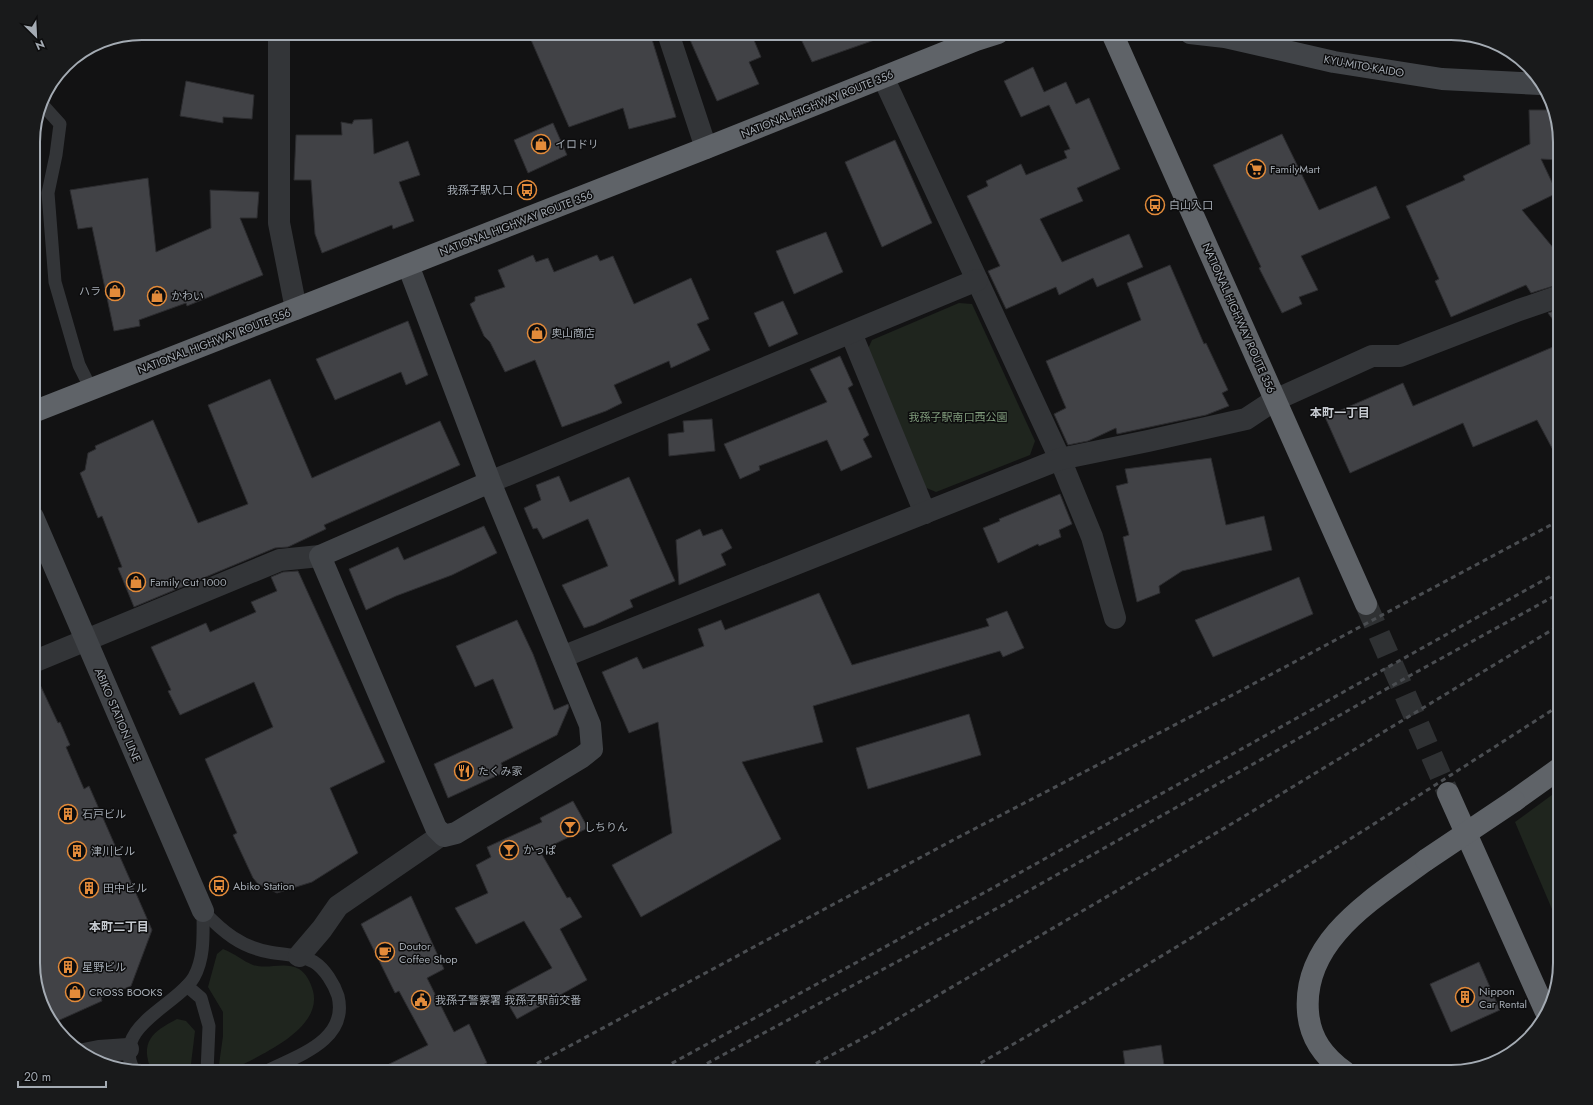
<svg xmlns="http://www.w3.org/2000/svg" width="1593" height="1105" font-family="Jost,'Noto Sans JP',sans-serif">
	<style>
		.green { fill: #1f251e }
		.building { fill: #414246; stroke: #2c2c2f }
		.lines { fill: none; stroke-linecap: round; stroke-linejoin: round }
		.highway-tunnel { stroke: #2f3133; stroke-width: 22; stroke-dasharray: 22 11; stroke-linecap: butt }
		.lane { stroke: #333538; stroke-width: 13 }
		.street { stroke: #333538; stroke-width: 22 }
		.secondary { stroke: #414448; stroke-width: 22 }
		.highway { stroke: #5f6368; stroke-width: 22 }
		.rail { stroke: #4a4d51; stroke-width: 3; stroke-dasharray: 5 4; stroke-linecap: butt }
		.highway-bridge { stroke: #5f6368; stroke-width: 22 }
		.labels { text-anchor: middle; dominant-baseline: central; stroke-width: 3; stroke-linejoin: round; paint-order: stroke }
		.street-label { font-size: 11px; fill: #a4abb3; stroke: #0d0d0e }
		.poi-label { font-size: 11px; fill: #a4abb3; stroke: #0d0d0e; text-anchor: start }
		.park-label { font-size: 11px; fill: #809c7c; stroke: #0d0d0e }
		.neighbourhood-label { font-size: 12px; font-weight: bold; fill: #c5c9cf; stroke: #0d0d0e }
		.rim { fill: none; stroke: #a4abb3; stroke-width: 2 }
	</style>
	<rect width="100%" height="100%" fill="#121213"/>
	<g class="green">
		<path d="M959 303 972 304 1035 441 1030 455 936 492 922 486 867 351 872 340Z"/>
		<path d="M1560 789V928L1515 822Z"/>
		<path d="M223 949C234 953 243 961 253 965 268 970 284 961 299 969 306 973 311 983 313 991 323 1029 260 1055 234 1069L229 1072H218L223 1036V1012L208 987 217 954Z"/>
		<path d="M177 1019 186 1021 195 1031 190 1072H152C139 1042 152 1032 177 1019Z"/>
	</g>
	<g class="building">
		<path d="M528 33H650L676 117 629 129 623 108 569 127Z"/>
		<path d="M687 33H751L761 57 749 62 759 84 717 101Z"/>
		<path d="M798 33H882L883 37 812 62Z"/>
		<path d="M1033 67 1044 92 1066 82 1076 104 1089 98 1120 169 1077 188 1083 201 1040 219 1062 262 1129 234 1143 267 1097 287 1093 278 1059 295 1056 287 1006 309 988 271 1000 266 967 196 988 186 986 181 1021 164 1026 175 1067 158 1064 151 1070 149 1049 105 1021 117 1004 81Z"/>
		<path d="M186 81 254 95 252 119 223 117V123L180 116Z"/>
		<path d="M1529 110H1552L1560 142V160L1541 159 1557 193 1522 210 1560 256V284L1531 293 1526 285 1451 317 1435 281 1439 279 1406 206 1465 180 1463 176 1530 144Z"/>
		<path d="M372 119 374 154 408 141 420 175 399 182 414 221 393 229 392 225 322 253 315 234 311 180H294L296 135H342L341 122 352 124 354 120Z"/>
		<path d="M553 123 567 155 528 173 514 140Z"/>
		<path d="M1282 134 1319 210 1376 186 1390 218 1301 256 1318 290 1299 297 1302 304 1282 313 1259 268 1261 267 1213 165Z"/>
		<path d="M895 140 932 223 882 247 845 162Z"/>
		<path d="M148 178 156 252 211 228 210 190 259 192 257 218H240L263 275 187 306 186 303 139 320 140 326 114 331 92 227 78 229 70 190Z"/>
		<path d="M826 232 843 272 794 294 776 251Z"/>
		<path d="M533 255 536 262 548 258 554 272 597 255 600 261 613 256 634 304 691 278 709 319 697 324 710 350 671 368 669 361 614 385 622 403 606 411 562 427 535 360 505 372 490 342 484 336 470 304 475 301V297L505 287 498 270Z"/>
		<path d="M1170 265 1204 344 1206 343 1228 390 1222 393 1229 406 1206 415 1117 434 1116 428 1088 441 1068 445 1054 414 1066 408 1046 361 1141 320 1127 283Z"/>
		<path d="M783 301 798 334 769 347 754 313Z"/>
		<path d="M1560 309V329L1548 313Z"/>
		<path d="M408 321 428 375 406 385 401 372 335 400 316 359Z"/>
		<path d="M1560 344V463L1537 420 1473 447 1463 423 1350 473 1325 417 1403 383 1413 406Z"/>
		<path d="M840 356 853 385 848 388 869 435 863 439 872 457 841 471 827 440 759 466 760 470 740 479 724 444 827 402 810 369Z"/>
		<path d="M270 379 312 478 440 421 460 465 324 525 326 529 288 547 275 548 134 607 118 568 122 567 102 516 98 518 80 473 85 470 88 453 96 449 95 446 153 420 198 523 248 504 208 405Z"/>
		<path d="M712 419 715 451 669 456 668 434 684 432 683 421Z"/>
		<path d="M1211 458 1226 525 1264 516 1272 550 1182 571 1159 586 1160 593 1137 602 1123 537 1129 535 1116 486 1128 483 1125 469Z"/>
		<path d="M559 476 570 502 629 477 675 581 630 600 633 607 594 625 584 628 562 585 608 566 588 519 543 539 537 528 533 529 524 508 541 500 536 485Z"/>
		<path d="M1060 494 1072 524 1059 530 1061 537 1039 546 1038 544 998 563 983 528 1000 521 999 519Z"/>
		<path d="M484 526 497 553 452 575 396 596 366 610 349 569 398 547 404 560Z"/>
		<path d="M700 529 703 536 722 529 732 548 721 554 726 565 679 585 676 540Z"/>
		<path d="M298 571 385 762 330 788 358 853 312 882 277 893 258 884 253 878 233 835 237 833 205 759 273 727 254 682 180 715 168 691 171 690 151 647 206 623 210 632 256 612 251 602 277 591 271 577 283 572Z"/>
		<path d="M1299 577 1313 614 1213 657 1195 620Z"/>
		<path d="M819 593 852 665 989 626 986 619 1007 611 1024 648 1003 657 1000 651 813 706 823 742 742 762 781 839 641 917 612 865 672 833 658 722 629 733 602 672 637 657 643 669 704 646 698 629 721 620 725 630Z"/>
		<path d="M517 620 533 654 554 710 568 704 569 707 557 735 501 763 505 772 448 798 434 764 513 728 493 679 475 687 456 646Z"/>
		<path d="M33 674H35L58 723 60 722 70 745 66 747 84 789 89 786 152 930 131 986 101 998 102 1001 53 1023 48 1017 33 969Z"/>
		<path d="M969 714 981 755 868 789 856 748Z"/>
		<path d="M573 801 588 828 540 851 567 898 570 897 582 917 560 929 587 980 517 1019 507 1002V992L552 968 524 921 476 944 455 908 488 893 476 865 491 857 487 847 542 822 540 818Z"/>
		<path d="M411 896 444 969 427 978 454 1032 469 1024 487 1063 467 1072H373L428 1045 399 991 395 993 361 924Z"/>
		<path d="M1479 962 1500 1010 1451 1032 1430 984Z"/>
		<path d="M1161 1045 1165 1072H1126L1123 1051Z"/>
	</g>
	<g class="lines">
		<path class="highway-tunnel" d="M1366 604 1448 793"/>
		<g class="lane">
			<path d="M41 103 60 124 56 155 48 193 55 282 79 365 91 389"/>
			<path d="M203 911C223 932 241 947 269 952 284 955 300 954 314 962 325 969 334 984 338 996 349 1041 296 1056 265 1072"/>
			<path d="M187 986 201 998 209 1026 207 1072"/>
			<path d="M133 1069C112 1026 178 1005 194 977 205 957 203 933 203 911"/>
		</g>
		<g class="street">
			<path d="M279 33V223L296 309"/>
			<path d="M668 33 706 148"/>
			<path d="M883 77 1060 459 1092 537 1115 618"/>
			<path d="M851 333 925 513"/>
			<path d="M490 482 977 280"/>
			<path d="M562 657 1060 459 1148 441 1246 419 1275 400 1372 356H1400L1519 310 1560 296"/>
			<path d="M33 662 280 560 320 556"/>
			<path d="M299 956 322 929 338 906 443 834"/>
			<path d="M84 1054 99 1051 128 1049"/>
		</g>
		<g class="secondary">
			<path d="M1190 33 1225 37 1334 62 1442 79 1540 84"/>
			<path d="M408 265 490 482 590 725 592 749 582 757 456 833 444 836 436 828 320 556 490 482"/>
			<path d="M33 517 203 911"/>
		</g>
		<g class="highway">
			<path d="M1112 33 1366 604"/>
			<path d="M33 412 706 148 976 40 998 33"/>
			<path d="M1448 793 1545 1010"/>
			<path d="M1514 801 1560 768"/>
			<path d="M1345 1072C1324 1057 1310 1039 1308 1012 1302 939 1375 898 1426 860"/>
		</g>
		<g class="rail">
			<path d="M521 1072 955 839 1240 691 1560 520"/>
			<path d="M656 1072 989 890 1560 571"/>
			<path d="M691 1072 1005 904 1411 675 1560 593"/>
			<path d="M800 1072 880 1029 1228 826 1560 625"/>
			<path d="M965 1072C1168 956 1364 831 1560 705"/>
		</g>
		<path class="highway-bridge" d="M1426 860 1514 801"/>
	</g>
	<defs>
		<symbol id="shop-ring" viewBox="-11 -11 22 22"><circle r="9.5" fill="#0d0d0e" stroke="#e38b3a" stroke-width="1.5"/><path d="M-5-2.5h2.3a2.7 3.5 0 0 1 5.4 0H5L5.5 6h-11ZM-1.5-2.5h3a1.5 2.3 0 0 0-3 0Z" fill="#e38b3a"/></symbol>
		<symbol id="supermarket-ring" viewBox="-11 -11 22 22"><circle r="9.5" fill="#0d0d0e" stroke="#e38b3a" stroke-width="1.5"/><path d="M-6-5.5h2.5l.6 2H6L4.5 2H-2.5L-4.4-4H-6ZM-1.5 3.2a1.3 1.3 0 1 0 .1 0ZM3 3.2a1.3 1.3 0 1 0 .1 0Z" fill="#e38b3a"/></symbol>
		<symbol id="bus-ring" viewBox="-11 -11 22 22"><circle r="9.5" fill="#0d0d0e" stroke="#e38b3a" stroke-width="1.5"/><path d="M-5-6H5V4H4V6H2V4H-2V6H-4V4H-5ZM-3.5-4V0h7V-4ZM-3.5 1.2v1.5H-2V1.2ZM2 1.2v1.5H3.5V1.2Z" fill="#e38b3a"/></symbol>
		<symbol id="restaurant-ring" viewBox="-11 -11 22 22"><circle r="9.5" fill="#0d0d0e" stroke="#e38b3a" stroke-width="1.5"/><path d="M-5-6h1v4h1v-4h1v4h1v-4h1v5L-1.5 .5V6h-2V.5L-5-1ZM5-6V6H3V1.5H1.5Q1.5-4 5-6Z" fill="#e38b3a"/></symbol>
		<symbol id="building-ring" viewBox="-11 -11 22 22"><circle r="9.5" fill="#0d0d0e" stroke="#e38b3a" stroke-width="1.5"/><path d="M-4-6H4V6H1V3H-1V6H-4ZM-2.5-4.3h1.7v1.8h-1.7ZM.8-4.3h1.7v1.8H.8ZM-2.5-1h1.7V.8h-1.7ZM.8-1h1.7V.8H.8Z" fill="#e38b3a"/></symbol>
		<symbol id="bar-ring" viewBox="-11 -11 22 22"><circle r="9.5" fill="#0d0d0e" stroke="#e38b3a" stroke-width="1.5"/><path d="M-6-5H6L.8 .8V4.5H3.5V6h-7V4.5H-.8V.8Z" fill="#e38b3a"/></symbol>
		<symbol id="cafe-ring" viewBox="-11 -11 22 22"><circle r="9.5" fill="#0d0d0e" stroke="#e38b3a" stroke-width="1.5"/><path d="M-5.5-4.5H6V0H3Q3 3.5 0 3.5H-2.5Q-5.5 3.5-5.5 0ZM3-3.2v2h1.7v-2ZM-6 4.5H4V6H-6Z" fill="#e38b3a"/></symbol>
		<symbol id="civic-ring" viewBox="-11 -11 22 22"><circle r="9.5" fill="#0d0d0e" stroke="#e38b3a" stroke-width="1.5"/><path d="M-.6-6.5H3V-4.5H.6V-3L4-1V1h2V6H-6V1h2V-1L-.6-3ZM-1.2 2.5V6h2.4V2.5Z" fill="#e38b3a"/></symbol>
	</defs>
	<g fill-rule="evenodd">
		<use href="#shop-ring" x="530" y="133" width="22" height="22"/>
		<use href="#supermarket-ring" x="1245" y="158" width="22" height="22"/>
		<use href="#bus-ring" x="516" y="179" width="22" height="22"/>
		<use href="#bus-ring" x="1144" y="194" width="22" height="22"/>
		<use href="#shop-ring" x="104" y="280" width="22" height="22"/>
		<use href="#shop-ring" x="146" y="285" width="22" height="22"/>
		<use href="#shop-ring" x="526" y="322" width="22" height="22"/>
		<use href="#shop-ring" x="125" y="571" width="22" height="22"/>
		<use href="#restaurant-ring" x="453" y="760" width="22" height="22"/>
		<use href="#building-ring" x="57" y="803" width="22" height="22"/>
		<use href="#bar-ring" x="559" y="816" width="22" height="22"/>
		<use href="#bar-ring" x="498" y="839" width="22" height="22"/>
		<use href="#building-ring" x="66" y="840" width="22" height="22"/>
		<use href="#bus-ring" x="208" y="875" width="22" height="22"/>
		<use href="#building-ring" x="78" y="877" width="22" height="22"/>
		<use href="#cafe-ring" x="374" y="941" width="22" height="22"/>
		<use href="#building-ring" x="57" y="956" width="22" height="22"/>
		<use href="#shop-ring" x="64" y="981" width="22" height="22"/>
		<use href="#building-ring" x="1454" y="986" width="22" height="22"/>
		<use href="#civic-ring" x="410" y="989" width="22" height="22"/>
	</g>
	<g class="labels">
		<g class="street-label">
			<text transform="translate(1364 66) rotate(10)">KYU-MITO-KAIDO</text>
			<text transform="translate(817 104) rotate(-22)">NATIONAL HIGHWAY ROUTE 356</text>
			<text transform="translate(516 223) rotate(-21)">NATIONAL HIGHWAY ROUTE 356</text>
			<text transform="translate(1239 318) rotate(66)">NATIONAL HIGHWAY ROUTE 356</text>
			<text transform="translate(214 341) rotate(-21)">NATIONAL HIGHWAY ROUTE 356</text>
			<text transform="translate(118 715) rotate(67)">ABIKO STATION LINE</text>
		</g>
		<g class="poi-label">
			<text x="555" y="144">イロドリ</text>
			<text x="1270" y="169">FamilyMart</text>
			<text x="513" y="190" text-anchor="end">我孫子駅入口</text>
			<text x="1169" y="205">白山入口</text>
			<text x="101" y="291" text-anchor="end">ハラ</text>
			<text x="171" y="296">かわい</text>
			<text x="551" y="333">奥山商店</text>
			<text x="150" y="582">Family Cut 1000</text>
			<text x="478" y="771">たくみ家</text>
			<text x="82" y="814">石戸ビル</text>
			<text x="584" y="827">しちりん</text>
			<text x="523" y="850">かっぱ</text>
			<text x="91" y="851">津川ビル</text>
			<text x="233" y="886">Abiko Station</text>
			<text x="103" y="888">田中ビル</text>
			<text x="399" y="946">Doutor<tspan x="399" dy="13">Coffee Shop</tspan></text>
			<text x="82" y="967">星野ビル</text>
			<text x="1479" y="991">Nippon<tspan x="1479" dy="13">Car Rental</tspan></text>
			<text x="89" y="992">CROSS BOOKS</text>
			<text x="435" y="1000">我孫子警察署 我孫子駅前交番</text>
		</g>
		<g class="park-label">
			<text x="958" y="417">我孫子駅南口西公園</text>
		</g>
		<g class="neighbourhood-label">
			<text x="1340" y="413">本町一丁目</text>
			<text x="119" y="927">本町二丁目</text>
		</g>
	</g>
	<path d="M0 0H1593V1105H0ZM142 40H1451A102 102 0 0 1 1553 142V963A102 102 0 0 1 1451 1065H142A102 102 0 0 1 40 963V142A102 102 0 0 1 142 40Z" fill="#191a1b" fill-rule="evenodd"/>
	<path class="rim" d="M142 40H1451A102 102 0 0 1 1553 142V963A102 102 0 0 1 1451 1065H142A102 102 0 0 1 40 963V142A102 102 0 0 1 142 40Z"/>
	<g transform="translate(36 36) rotate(156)" stroke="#0d0d0e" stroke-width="3" paint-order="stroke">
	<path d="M0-3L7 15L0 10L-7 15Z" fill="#a4abb3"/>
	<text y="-6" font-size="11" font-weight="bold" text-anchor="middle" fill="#a4abb3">N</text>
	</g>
	<path d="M18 1081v6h88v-6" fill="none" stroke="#a4abb3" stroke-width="2"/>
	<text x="24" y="1081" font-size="12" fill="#a4abb3" stroke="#0d0d0e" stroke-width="3" paint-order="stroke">20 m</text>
</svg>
